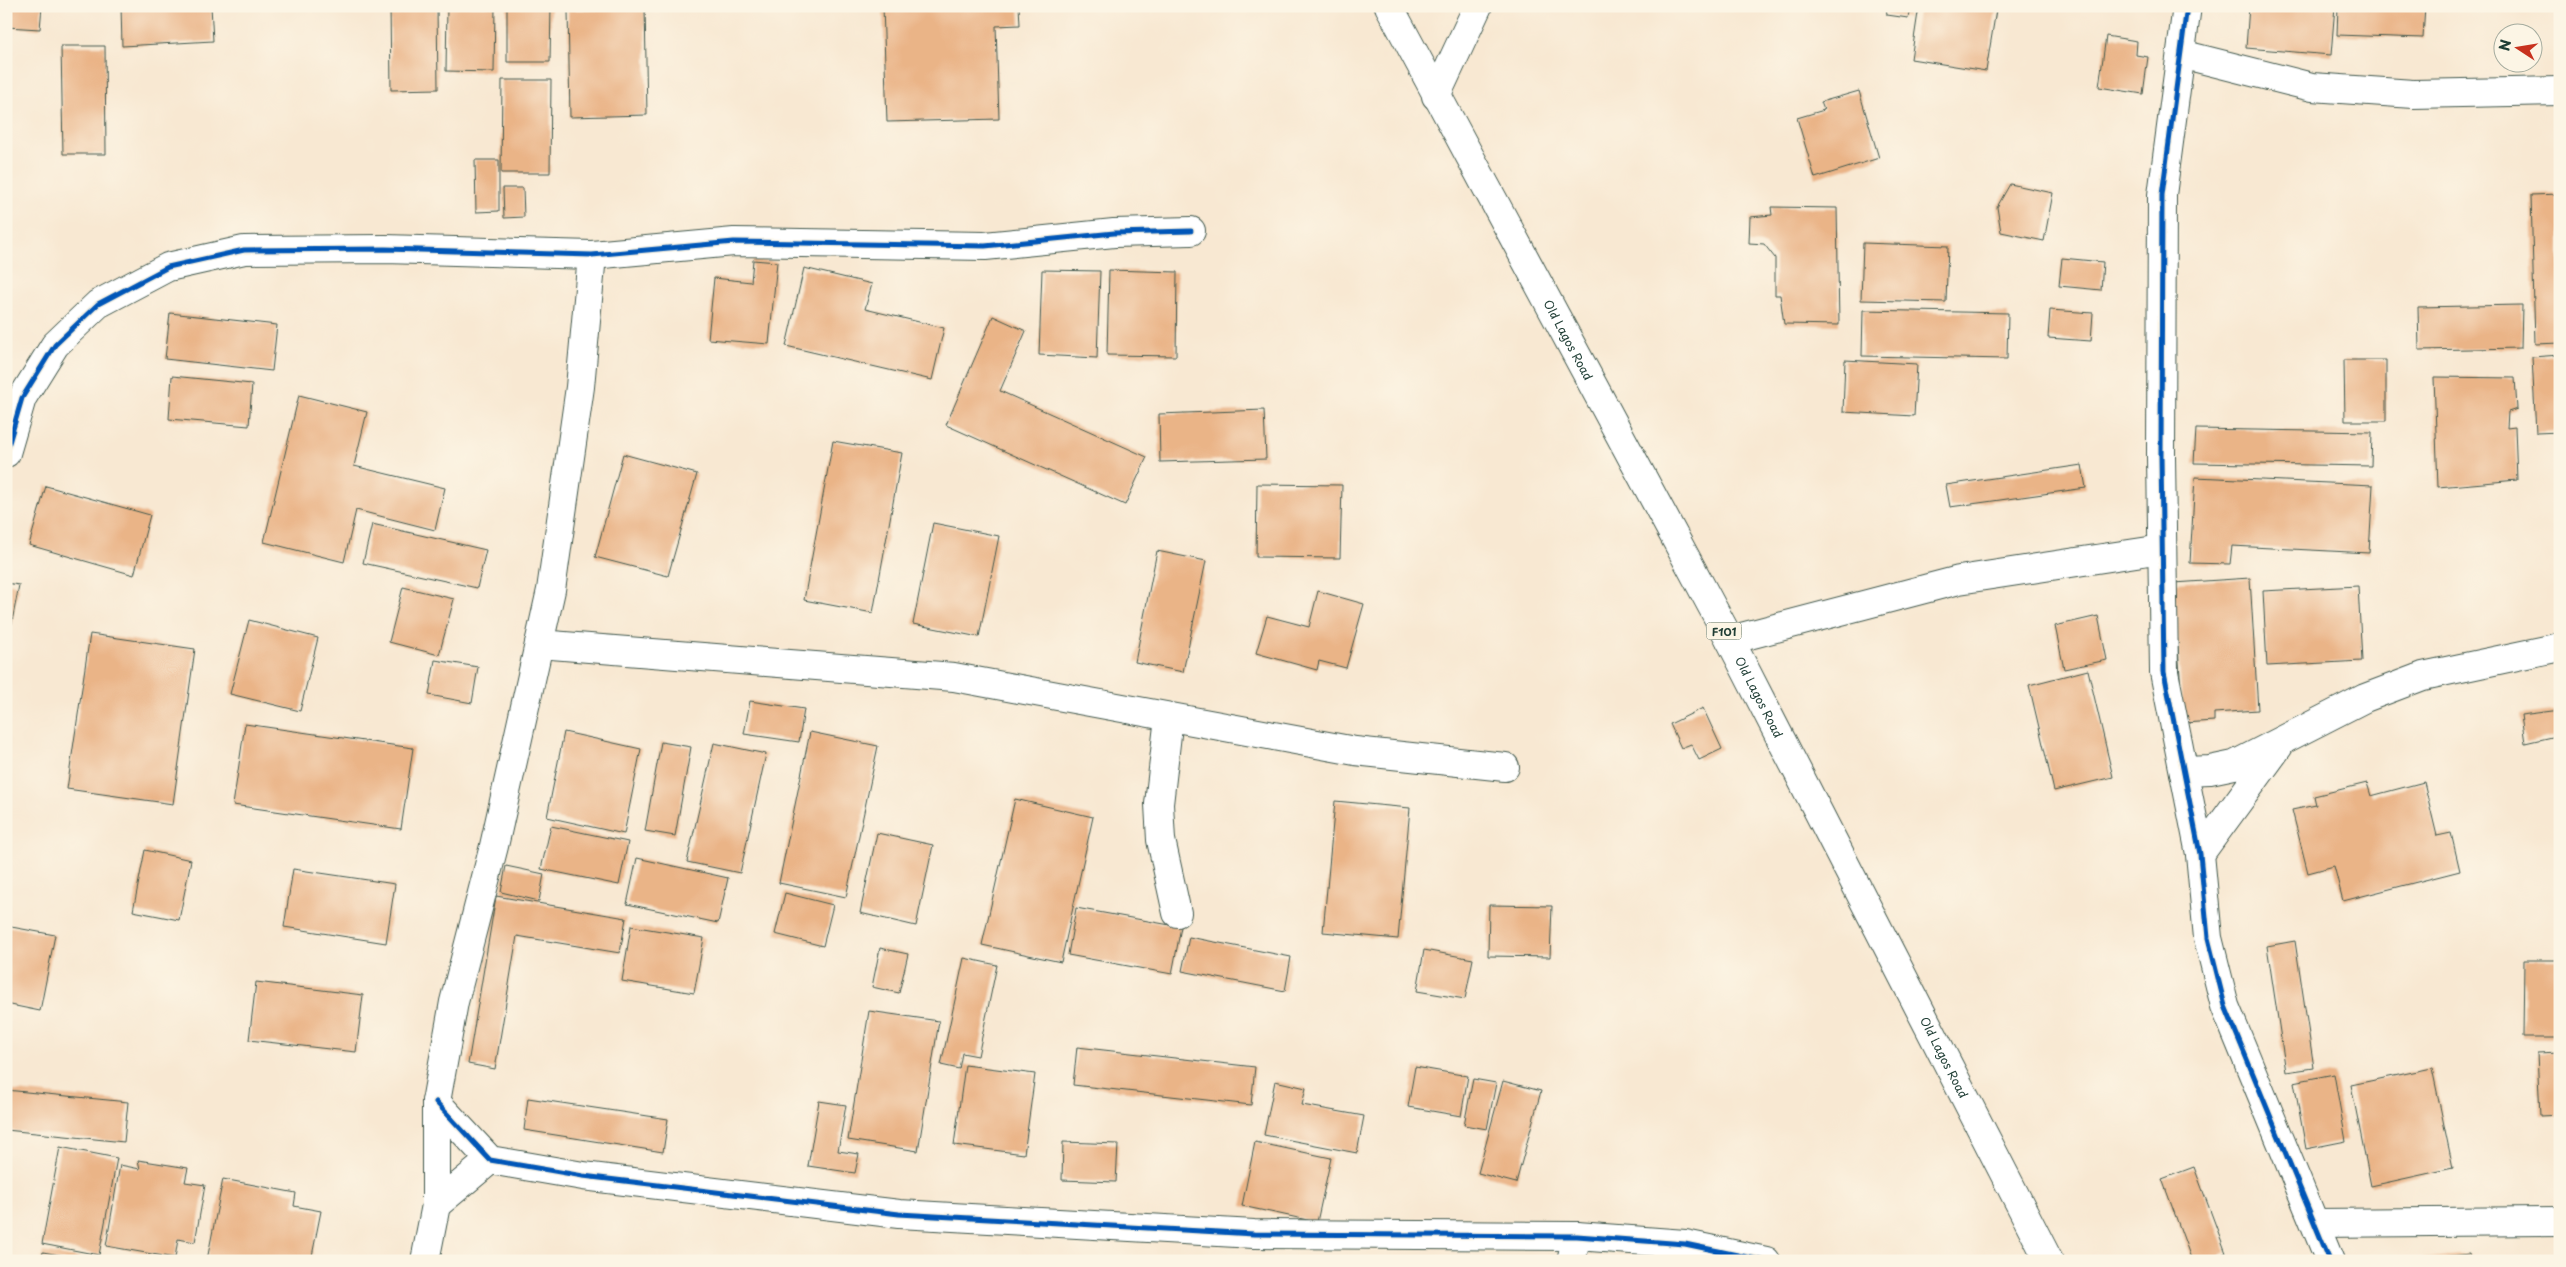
<svg xmlns="http://www.w3.org/2000/svg" width="2566" height="1267" font-family="'Playpen Sans',sans-serif">
	<style>
		.building { fill: #eab487 }
		.lines { fill: none; stroke-linecap: round; stroke-linejoin: round }
		.minor-casing { stroke: #40574c; stroke-width: 30 }
		.primary-casing { stroke: #40574c; stroke-width: 30 }
		.minor { stroke: #fff; stroke-width: 28 }
		.primary { stroke: #fff; stroke-width: 28 }
		.cycleway-casing { stroke: #fcf5e5; stroke-width: 8 }
		.cycleway { stroke: #0057b8; stroke-width: 5 }
		.labels { text-anchor: middle; dominant-baseline: central; stroke-width: 4; stroke-linejoin: round; paint-order: stroke }
		.shield { fill: #fcf5e5; stroke: #617469; stroke-width: 1 }
		.shield-label { font-size: 11px; font-weight: bold; fill: #1f3d34 }
		.street-label { font-size: 12px; fill: #1f3d34; stroke: #fcf5e5 }
	</style>
	<rect width="100%" height="100%" fill="#fcf5e5"/>
	<filter id="ink" filterUnits="userSpaceOnUse"><feTurbulence type="fractalNoise" baseFrequency=".02" numOctaves="2"/><feDisplacementMap in="SourceGraphic" scale="10" xChannelSelector="R" yChannelSelector="G"/><feConvolveMatrix kernelMatrix="1 2 1 2 8 2 1 2 1" color-interpolation-filters="sRGB"/></filter>
	<filter id="wash" filterUnits="userSpaceOnUse"><feTurbulence type="fractalNoise" baseFrequency=".0096" numOctaves="4" result="noise"/><feDisplacementMap in="SourceGraphic" scale="20" xChannelSelector="R" yChannelSelector="G"/><feGaussianBlur stdDeviation="1.12" result="paint"/><feColorMatrix in="noise" values="0 0 0 0 0 0 0 0 0 0 0 0 0 0 0 0 0 1.4 0 .05"/><feComposite in="paint" operator="in"/></filter>
	<g filter="url(#wash)">
		<rect width="100%" height="100%" fill="#f8e8d2"/>
		<g id="blocks">
			<g class="building">
				<path d="M6 6H42L40 29 6 27Z"/>
				<path d="M121 6H211L213 41 122 46Z"/>
				<path d="M390 6H437L438 89 391 90Z"/>
				<path d="M447 6H495L494 72 446 71Z"/>
				<path d="M507 6H551L550 62H507Z"/>
				<path d="M883 6H1019L1020 25 996 26 999 119 887 122Z"/>
				<path d="M1886 6H1910L1908 18 1887 15Z"/>
				<path d="M1919 6H1973L1996 10 1986 71 1911 59Z"/>
				<path d="M2249 6H2335L2331 55 2246 48Z"/>
				<path d="M2338 6H2425L2423 38 2337 35Z"/>
				<path d="M645 8 647 115 570 117 568 10Z"/>
				<path d="M2106 36 2137 41 2136 55 2148 57 2143 94 2099 87Z"/>
				<path d="M61 46H105L106 154H63Z"/>
				<path d="M502 80H551L550 173H501Z"/>
				<path d="M1859 91 1879 158 1815 178 1797 118 1824 110 1821 102Z"/>
				<path d="M475 160H499V211L476 212Z"/>
				<path d="M2010 184 2053 193 2044 241 2001 232 1997 207Z"/>
				<path d="M503 188H523L524 217 504 218Z"/>
				<path d="M2560 194V343L2535 344 2531 195Z"/>
				<path d="M1771 207 1837 208 1839 325 1784 324 1780 295H1775V258L1764 244 1749 243 1750 217 1772 215Z"/>
				<path d="M1863 243 1948 246 1946 302 1861 300Z"/>
				<path d="M2062 258 2103 262 2101 290 2059 286Z"/>
				<path d="M753 260 777 262 769 344 708 339 714 278 751 282Z"/>
				<path d="M804 268 872 284 865 309 944 328 932 380 786 346Z"/>
				<path d="M1042 270 1100 271 1097 358 1039 355Z"/>
				<path d="M1109 270 1177 272 1176 356 1107 355Z"/>
				<path d="M2522 305 2521 348 2419 350 2418 307Z"/>
				<path d="M1863 310 2008 313 2007 359 1862 356Z"/>
				<path d="M2050 310 2093 313 2091 341 2048 338Z"/>
				<path d="M170 313 277 325 272 371 165 359Z"/>
				<path d="M993 316 1026 331 1000 391 1147 457 1125 505 946 425Z"/>
				<path d="M2560 355V432L2536 433 2532 357Z"/>
				<path d="M1845 360 1917 364 1914 416 1843 412Z"/>
				<path d="M2344 360H2386V421H2345Z"/>
				<path d="M172 376 252 384 249 426 169 419Z"/>
				<path d="M2434 377 2515 378 2517 409 2508 412 2507 428 2515 427 2517 480 2438 487Z"/>
				<path d="M299 395 367 412 354 466 445 488 435 530 356 510 344 562 264 542Z"/>
				<path d="M1264 410 1266 459 1160 462 1159 414Z"/>
				<path d="M2196 429 2372 432 2371 466 2194 463Z"/>
				<path d="M833 441 902 453 873 613 804 600Z"/>
				<path d="M623 454 697 474 668 576 595 557Z"/>
				<path d="M2082 465 2086 488 1950 507 1946 485Z"/>
				<path d="M2195 477 2373 485 2369 553 2232 546 2230 564 2190 563Z"/>
				<path d="M1257 484 1342 485 1340 558 1256 557Z"/>
				<path d="M46 486 150 515 134 575 29 545Z"/>
				<path d="M933 523 999 536 979 637 913 624Z"/>
				<path d="M372 524 486 550 477 588 363 563Z"/>
				<path d="M1157 551 1206 561 1183 672 1135 662Z"/>
				<path d="M2250 578 2258 710 2214 713V721L2183 723 2174 583Z"/>
				<path d="M6 583 19 585 7 648H6Z"/>
				<path d="M2358 586 2362 661 2267 666 2263 591Z"/>
				<path d="M403 587 454 599 439 655 389 642Z"/>
				<path d="M1318 591 1364 604 1346 668 1319 661 1317 670 1256 653 1267 616 1309 627Z"/>
				<path d="M2098 616 2107 660 2064 669 2055 626Z"/>
				<path d="M249 620 318 638 300 711 230 694Z"/>
				<path d="M90 634 195 649 173 804 67 789Z"/>
				<path d="M435 660 478 667 472 703 429 695Z"/>
				<path d="M2088 670 2113 777 2054 791 2029 685Z"/>
				<path d="M750 701 804 709 799 742 744 734Z"/>
				<path d="M1703 708 1722 749 1699 760 1691 744 1681 748 1670 724Z"/>
				<path d="M2560 710V735L2525 743 2521 715Z"/>
				<path d="M245 724 413 748 401 829 233 805Z"/>
				<path d="M564 732 641 749 624 834 547 817Z"/>
				<path d="M810 732 878 746 846 897 779 883Z"/>
				<path d="M661 742 691 747 675 836 645 831Z"/>
				<path d="M714 743 766 754 740 873 687 862Z"/>
				<path d="M2424 782 2437 836 2451 833 2460 871 2343 901 2334 866 2308 873 2292 810 2316 805 2314 796 2367 783 2371 796Z"/>
				<path d="M1015 799 1093 817 1061 962 982 945Z"/>
				<path d="M1335 801 1410 808 1398 939 1323 932Z"/>
				<path d="M551 826 628 842 619 885 541 869Z"/>
				<path d="M877 833 933 845 916 926 860 913Z"/>
				<path d="M145 850 191 860 179 920 133 911Z"/>
				<path d="M637 858 728 878 718 923 627 904Z"/>
				<path d="M506 866 544 874 539 901 501 892Z"/>
				<path d="M293 869 395 884 386 943 284 927Z"/>
				<path d="M785 893 833 905 823 946 775 934Z"/>
				<path d="M496 896 626 918 620 953 517 936 495 1069 468 1064Z"/>
				<path d="M1489 905 1552 906 1550 957 1488 956Z"/>
				<path d="M1076 908 1181 927 1172 974 1068 955Z"/>
				<path d="M6 926 55 935 40 1011 6 1004Z"/>
				<path d="M631 926 704 938 694 993 622 981Z"/>
				<path d="M1189 937 1291 957 1285 991 1182 971Z"/>
				<path d="M2295 941 2314 1068 2286 1072 2267 946Z"/>
				<path d="M880 948 908 954 899 993 872 987Z"/>
				<path d="M1424 950 1473 959 1465 999 1417 991Z"/>
				<path d="M964 958 997 965 978 1056 962 1053 959 1069 941 1065Z"/>
				<path d="M2524 960H2560V1038H2523Z"/>
				<path d="M256 982 363 995 356 1052 249 1040Z"/>
				<path d="M869 1011 939 1021 918 1151 848 1140Z"/>
				<path d="M1077 1047 1255 1067 1251 1105 1073 1085Z"/>
				<path d="M2560 1052V1115L2540 1116 2537 1053Z"/>
				<path d="M965 1065 1035 1074 1024 1154 954 1145Z"/>
				<path d="M1415 1067 1468 1076 1461 1116 1408 1107Z"/>
				<path d="M2432 1068 2453 1168 2371 1186 2351 1085Z"/>
				<path d="M2334 1074 2346 1141 2306 1149 2294 1082Z"/>
				<path d="M1473 1079 1496 1083 1487 1129 1464 1125Z"/>
				<path d="M1275 1081 1306 1088 1302 1105 1364 1116 1357 1153 1264 1135Z"/>
				<path d="M1503 1081 1541 1091 1516 1183 1478 1173Z"/>
				<path d="M6 1090 128 1102 124 1142 6 1130Z"/>
				<path d="M528 1098 668 1119 663 1152 524 1130Z"/>
				<path d="M819 1101 846 1105 838 1151 859 1154 855 1173 808 1166Z"/>
				<path d="M1063 1142 1118 1144 1116 1182 1062 1180Z"/>
				<path d="M1255 1142 1331 1158 1317 1222 1242 1206Z"/>
				<path d="M60 1147 117 1158 99 1255 42 1244Z"/>
				<path d="M138 1160 188 1168 185 1182 205 1185 195 1242 178 1239 175 1258 106 1246 120 1165 140 1169Z"/>
				<path d="M2194 1167 2226 1253 2206 1261H2192L2162 1179Z"/>
				<path d="M223 1179 296 1193 294 1206 321 1211 311 1261 207 1260Z"/>
				<path d="M43 1252 86 1260V1261H41Z"/>
				<path d="M2470 1254 2471 1261H2422V1259Z"/>
			</g>
		</g>
	</g>
	<g filter="url(#ink)">
		<use href="#blocks" fill-opacity="0" stroke="#40574c" stroke-width="1"/>
		<g class="lines">
			<defs>
				<g id="minor">
					<path d="M2187 6 2162 195 2161 456 2164 672 2200 854 2208 938 2225 1006 2330 1261"/>
					<path d="M2181 54 2312 87 2413 94 2560 91"/>
					<path d="M1436 96 1478 6"/>
					<path d="M6 453 22 398 55 345 98 304 168 267 244 250 385 249 592 255 734 242 985 246 1114 233 1191 231"/>
					<path d="M1730 640 1959 580 2162 549"/>
					<path d="M539 644 954 677 1355 751 1505 767"/>
					<path d="M1169 717 1159 804 1161 840 1177 913"/>
					<path d="M2184 771 2210 770 2234 765 2365 698 2423 676 2560 647"/>
					<path d="M2200 854 2279 746"/>
					<path d="M436 1102 490 1160 583 1176 899 1214 1254 1234 1577 1236 1685 1244 1766 1261"/>
					<path d="M436 1205 490 1160"/>
					<path d="M2315 1223 2560 1221"/>
					<path d="M425 1261 436 1205V1102L454 1002 494 846 551 590 580 387 592 255"/>
					<path d="M1571 1261 1577 1236"/>
				</g>
				<g id="primary">
					<path id="s1" d="M1389 6 1730 640 2049 1261"/>
				</g>
			</defs>
			<use href="#minor" class="minor-casing"/>
			<use href="#primary" class="primary-casing"/>
			<use href="#minor" class="minor"/>
			<use href="#primary" class="primary"/>
			<defs>
				<g id="cycleway">
					<path d="M2187 6 2162 195 2161 456 2164 672 2200 854 2208 938 2225 1006 2330 1261"/>
					<path d="M6 453 22 398 55 345 98 304 168 267 244 250 385 249 592 255 734 242 985 246 1114 233 1191 231"/>
					<path d="M436 1102 490 1160 583 1176 899 1214 1254 1234 1577 1236 1685 1244 1766 1261"/>
				</g>
			</defs>
			<use href="#cycleway" class="cycleway-casing"/>
			<use href="#cycleway" class="cycleway"/>
		</g>
	</g>
	<g class="labels">
		<rect class="shield" x="1706.5" y="622.5" width="35" height="17" rx="4"/>
		<g class="shield-label">
			<text x="1724" y="631">F101</text>
		</g>
		<g class="street-label">
			<text stroke="none"><textPath href="#s1" startOffset="379">Old Lagos Road</textPath></text>
			<text stroke="none"><textPath href="#s1" startOffset="784">Old Lagos Road</textPath></text>
			<text stroke="none"><textPath href="#s1" startOffset="1189">Old Lagos Road</textPath></text>
		</g>
	</g>
	<rect width="2566" height="1267" fill="none" stroke="#fcf5e5" stroke-width="25"/>
	<g transform="translate(2518 48) rotate(282)"><circle r="24" fill="#fcf5e5" stroke="#a4ab9e"/>
	<path d="M0-4L9 19L0 12L-9 19Z" fill="#c8321e"/>
	<text y="-8" font-size="14" font-weight="bold" text-anchor="middle" fill="#1f3d34">N</text>
	</g>
</svg>
